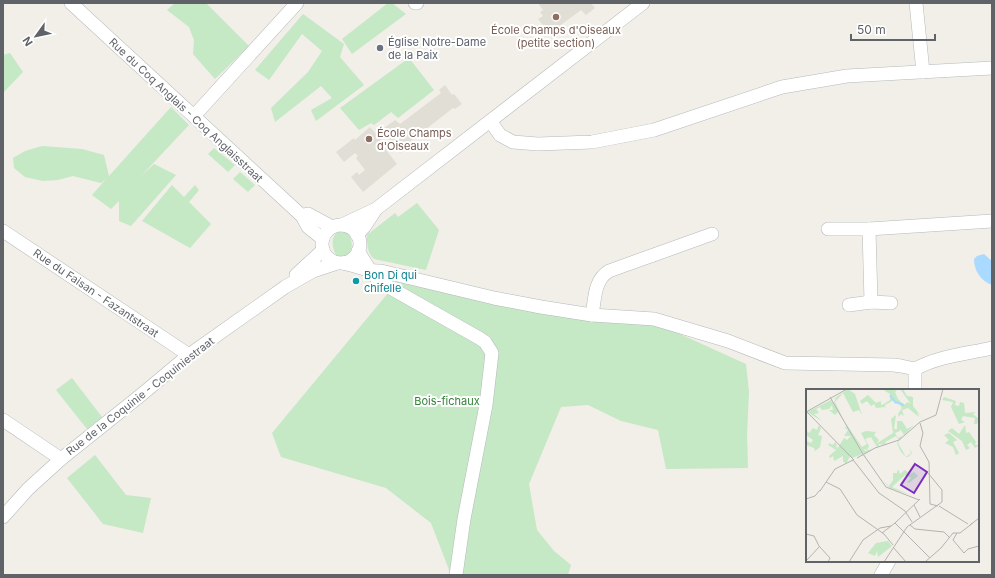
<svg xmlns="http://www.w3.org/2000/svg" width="995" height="578" font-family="Inter,sans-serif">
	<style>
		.education { fill: #e1ded6 }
		.green { fill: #c5e8c5 }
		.water { fill: #aadaff }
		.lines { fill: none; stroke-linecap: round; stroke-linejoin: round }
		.minor-casing { stroke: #b5b8bc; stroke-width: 14 }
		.minor { stroke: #fff; stroke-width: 13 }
		.education-dot { fill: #8d6e63; stroke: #fff; stroke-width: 1.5 }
		.worship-dot { fill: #6b7280; stroke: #fff; stroke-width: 1.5 }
		.culture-dot { fill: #0f9aa8; stroke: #fff; stroke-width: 1.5 }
		.labels { text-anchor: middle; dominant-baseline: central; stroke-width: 4; stroke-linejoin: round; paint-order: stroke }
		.education-label { font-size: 11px; fill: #785e54; stroke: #fff }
		.worship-label { font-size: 11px; fill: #5b616d; stroke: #fff; text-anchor: start }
		.street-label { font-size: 11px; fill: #5f6368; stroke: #fff }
		.culture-label { font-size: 11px; fill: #0d838f; stroke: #fff; text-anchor: start }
		.park-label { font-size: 11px; fill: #348238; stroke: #fff }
		.inset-river { fill: none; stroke: #aadaff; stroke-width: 2 }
		.inset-road { fill: none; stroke: #b3b3b1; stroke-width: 1 }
		.view { fill: #7b2cbf; fill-opacity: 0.15; stroke: #7b2cbf; stroke-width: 2 }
		.inset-edge { fill: none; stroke: #5f6368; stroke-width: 2 }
	</style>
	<rect width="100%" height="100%" fill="#f1efe8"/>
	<g class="education">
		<path d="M538 3H591L595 8 586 15 581 10 558 27 556 25 548 31 538 19 543 16 540 12 543 10Z"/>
		<path d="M445 85 452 95 454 94 462 104 455 109 453 108 408 143 410 146 400 153 387 136 379 141 397 164 363 192 351 177 357 172 359 175 365 170 356 158 358 156 355 153 344 162 336 152 354 138 355 140 370 127 376 134 395 120 400 124 441 93 439 90Z"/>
	</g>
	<g class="green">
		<path d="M175 3H206L249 46 215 79 193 54 194 40 189 27 167 10Z"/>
		<path d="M388 3H392L406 14 352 54 342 39Z"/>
		<path d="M303 14 344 44 340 57 364 85 316 121 311 110 332 98 321 86 275 122 271 108 308 72 322 51 302 34 269 80 255 70Z"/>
		<path d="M10 53 23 72 3 93V55Z"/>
		<path d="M409 58 434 90 398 118 391 112 374 125 371 123 359 130 340 108Z"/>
		<path d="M171 107 189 125 141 176 154 164 176 175 131 226 119 221V201L111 209 92 195 106 179 101 183 73 176 58 180 43 181 25 177 14 168 13 158 25 151 42 146 82 149 104 155 109 176Z"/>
		<path d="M214 148 235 165 228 172 208 154Z"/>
		<path d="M240 172 255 185 248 192 233 179Z"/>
		<path d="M172 185 184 197 195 185 199 190 189 202 211 224 190 248 142 221Z"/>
		<path d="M417 203 439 230 426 270 374 259C367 252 367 245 367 235L395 213 398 217Z"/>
		<path d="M344 230C351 233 354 245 350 253 349 256 344 257 342 257L336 255C331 246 330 232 344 230Z"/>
		<path d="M403 275 660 325 746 364 749 392 747 435 748 468 666 469 658 430 621 421 588 405 561 407 529 484 537 530 554 551 571 565 568 575H451L431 523 386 488 281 457 272 433Z"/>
		<path d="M72 378 102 417 87 429 56 390Z"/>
		<path d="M95 455 126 495 151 498 143 533 103 524 67 478Z"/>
	</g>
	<path class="water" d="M984 254 992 261V285C981 281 974 271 974 259L977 256Z"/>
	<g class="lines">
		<defs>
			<g id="minor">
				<path d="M71 3 302 216 308 227 323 239"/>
				<path d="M415 3H417"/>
				<path d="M916 3 923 72"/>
				<path d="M194 116 297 3"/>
				<path d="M491 122 500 135 513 142 538 144 592 142 654 130 782 87 847 76 992 68"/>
				<path d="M302 216 308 214 332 227"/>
				<path d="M342 225 376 209 643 3"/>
				<circle cx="341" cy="244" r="19"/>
				<path d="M828 229H869L992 221"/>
				<path d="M869 229 871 302"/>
				<path d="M3 231 189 355"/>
				<path d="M357 235 365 226 376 209"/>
				<path d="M358 251 371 272 380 282 479 338 485 342 492 353 486 405 464 519 456 575"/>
				<path d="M343 263C359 266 365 272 381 271L494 298 541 307 592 315 654 319 728 341 785 363 894 365 901 366 915 369C938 356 966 354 992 348"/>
				<path d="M296 275 323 250"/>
				<path d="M849 305 871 302 891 303"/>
				<path d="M592 315C595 299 594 280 609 271L712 234"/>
				<path d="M915 390V369"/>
				<path d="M3 420 61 459"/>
				<path d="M3 517 28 489 61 459 141 395 189 355 285 287 313 271 337 263"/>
				<path d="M881 575 889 561"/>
			</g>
		</defs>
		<use href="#minor" class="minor-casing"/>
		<use href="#minor" class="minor"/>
	</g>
	<g class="education-dot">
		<circle cx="556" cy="17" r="4"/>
		<circle cx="369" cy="139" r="4"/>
	</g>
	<circle class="worship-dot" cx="380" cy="48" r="4"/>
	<circle class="culture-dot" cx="356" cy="281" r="4"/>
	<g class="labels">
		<g class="education-label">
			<text x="556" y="30">École Champs d'Oiseaux<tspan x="556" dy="13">(petite section)</tspan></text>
			<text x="377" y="133" text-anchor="start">École Champs<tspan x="377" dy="13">d'Oiseaux</tspan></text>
		</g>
		<g class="worship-label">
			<text x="388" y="42">Église Notre-Dame<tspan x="388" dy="13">de la Paix</tspan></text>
		</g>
		<g class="street-label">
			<text transform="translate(186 110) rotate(43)">Rue du Coq Anglais - Coq Anglaisstraat</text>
			<text transform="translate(96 293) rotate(34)">Rue du Faisan - Fazantstraat</text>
			<text transform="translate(140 396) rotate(-38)">Rue de la Coquinie - Coquiniestraat</text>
		</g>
		<g class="culture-label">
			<text x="364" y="275">Bon Di qui<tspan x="364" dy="13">chifelle</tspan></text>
		</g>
		<g class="park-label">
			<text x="447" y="401">Bois-fichaux</text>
		</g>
	</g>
	<g transform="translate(806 389)">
		<rect width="173" height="173" fill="#f1efe8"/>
		<path d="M42 0 49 5 56 26 53 21 47 23 37 4 29 13 38 32 56 58 61 55 55 44 60 42 70 43 68 46 73 51 70 55 87 44 85 30 90 26 88 40H91V32H96L101 40 108 36 98 46 94 40V42L89 44 92 49 96 47 92 54 100 68 105 64 104 60 106 64 102 68H100L95 63 91 54 93 51 90 47 79 53 80 56 73 55V57L68 59 71 58 65 48 59 50 63 57 61 61 58 60 59 62 66 60 58 65 43 41 57 65 46 69 44 67 40 75 37 72V67L28 72 27 67 24 69 23 67 30 61 22 56 24 54 26 56 30 53 31 60 38 49 41 51 45 47H38L42 41 37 38 41 39 39 34 32 23 29 26 23 21H27L26 16 23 20 16 21 14 18 10 20 13 24 8 25 16 32 1 23 25 11 32 22 28 14 30 9 26 11ZM76 0H92L89 3 92 10 98 16 102 13 105 15 94 0H97L101 7 107 8V17L118 31 111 23 113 28 102 19 96 21 98 27 95 25 93 28 92 25 96 19 92 13 89 15 88 11 79 16 80 21 79 18 70 19 68 15 65 17 61 12 56 15 54 12 62 6 70 14 75 12V16L78 15 84 11V5ZM138 8 150 12 149 16 153 17 154 13 158 14 159 24 170 23 167 25 173 30 171 35H168L169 29 157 27 155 31 159 33 153 35 145 18 147 13 136 11ZM13 36 15 39 12 46 16 47 14 58 9 62 8 59 0 56 1 52 5 54 7 51 0 46V41L3 44 7 39 11 41ZM159 36 160 44 163 43 170 53 169 56H173L169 59 165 53 161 56 164 59 160 61 156 52 142 42 146 39 153 45ZM143 44 151 51 147 53 153 64 150 66 147 58 139 54 143 51 138 46ZM92 80 94 85 99 81 104 85 108 83 112 87 103 94 101 93 105 89 99 86 86 98 105 106 84 99 76 91 83 97 87 91V84H91ZM82 152 86 157 72 168 71 162 69 167 62 164 70 154Z" fill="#c5e8c5"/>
		<path class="inset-river" d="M84 6 89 13 98 16"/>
		<path class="inset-road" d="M24 8 57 65M0 22 48 71 46 72M0 23 41 0M114 34 117 44 114 57 123 73 124 115 132 117M57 65 80 98 113 111M51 69 69 59 93 51 114 33 130 26 137 0M48 72 73 104 99 122 106 133M20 93 34 100 51 126 78 145 87 156M14 102 29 80 47 71M0 110 9 107 14 101M114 110 89 134 124 169M108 116 114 128M133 117 162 135M166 134 163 137 173 129M104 136 109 140 138 143 144 149M76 144 89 134M151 144 147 151 158 164M0 145 8 147 13 157 24 169 22 173M87 158 100 173M158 164 162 160 173 157M1 171 13 158M43 173 57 151 74 139 85 137M78 173 101 138 136 113V101L122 84M119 173 135 159 147 144H154L163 137"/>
		<path class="view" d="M109 75 121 83 108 104 95 96Z"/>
		<rect width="173" height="173" class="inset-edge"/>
	</g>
	<rect width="995" height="578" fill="none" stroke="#5f6368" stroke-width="8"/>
	<g transform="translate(36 36) rotate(237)" stroke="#ffffff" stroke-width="3" paint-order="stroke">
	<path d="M0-3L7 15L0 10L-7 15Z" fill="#5f6368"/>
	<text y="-6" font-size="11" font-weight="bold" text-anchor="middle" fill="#5f6368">N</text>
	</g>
	<path d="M851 34v6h84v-6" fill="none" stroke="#5f6368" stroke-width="2"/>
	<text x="857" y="34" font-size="12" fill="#5f6368" stroke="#ffffff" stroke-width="3" paint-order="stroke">50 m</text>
</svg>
